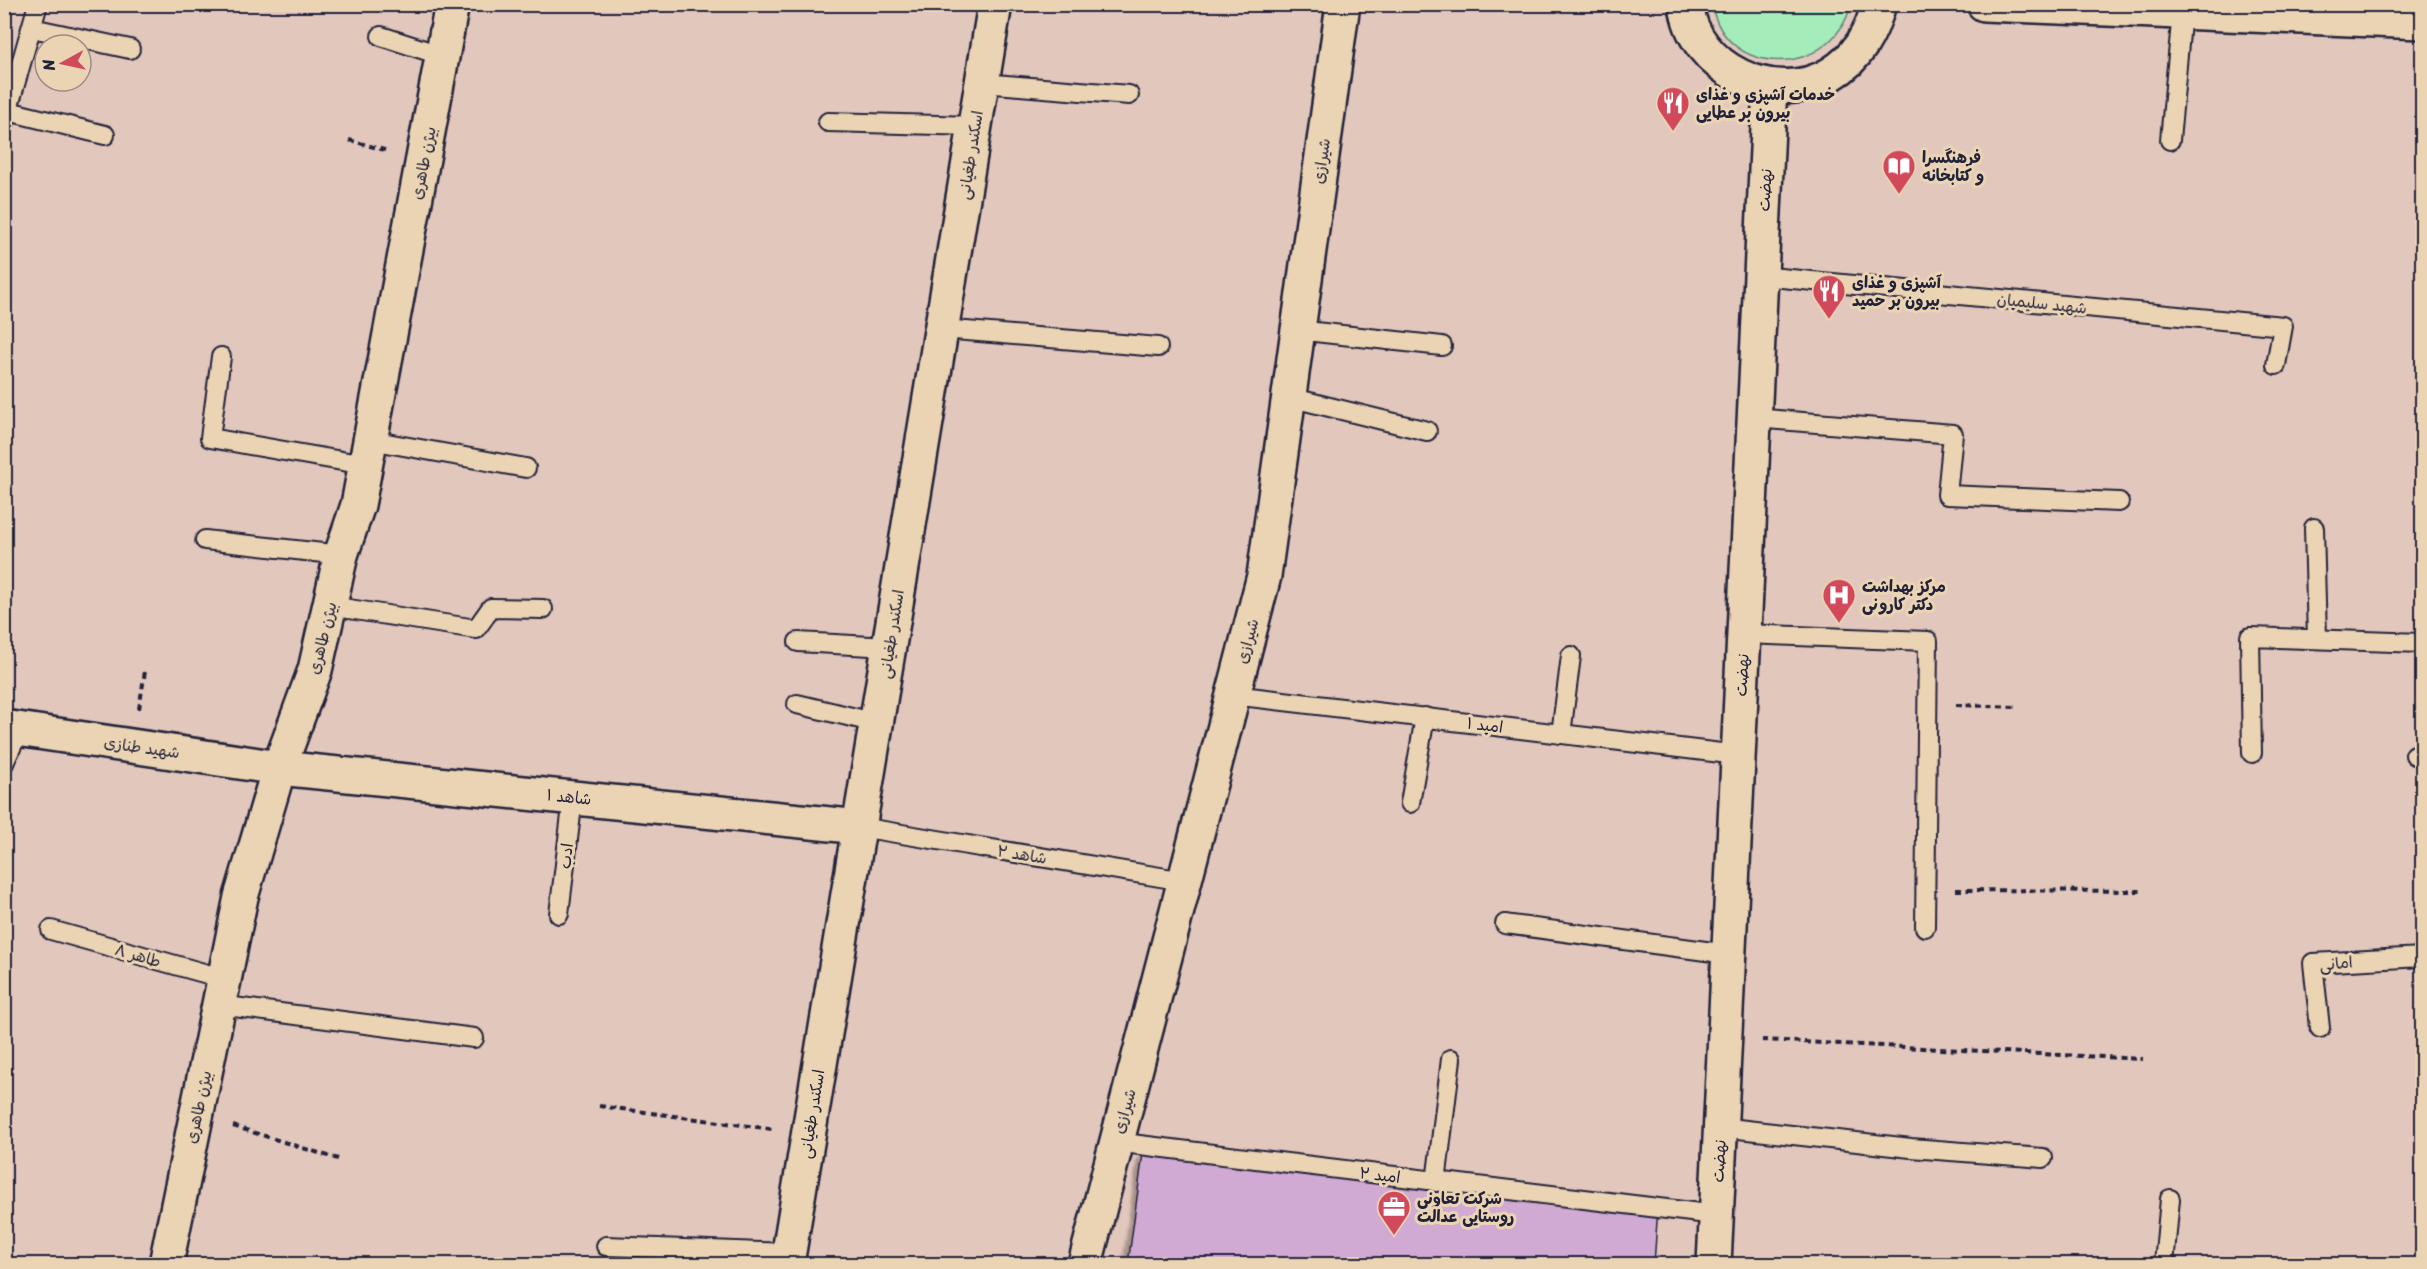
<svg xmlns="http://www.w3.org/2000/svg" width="2427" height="1269" font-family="Sriracha,'Playpen Sans Arabic',sans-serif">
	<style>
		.green { fill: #a4ecb9; stroke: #63877a; stroke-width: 1.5 }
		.building { fill: #d0aad3; stroke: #22223b; stroke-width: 1.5; filter: url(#shadow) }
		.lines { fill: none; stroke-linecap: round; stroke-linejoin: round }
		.lane-casing { stroke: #22223b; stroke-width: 22 }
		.street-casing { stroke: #22223b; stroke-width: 38 }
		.secondary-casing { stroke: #22223b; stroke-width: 38 }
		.path { stroke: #22223b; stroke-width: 4; stroke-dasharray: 6 4.5; stroke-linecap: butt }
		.lane { stroke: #ead4b3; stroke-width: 18 }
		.street { stroke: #ead4b3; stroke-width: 33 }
		.secondary { stroke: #ead4b3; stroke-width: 33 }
		.labels { text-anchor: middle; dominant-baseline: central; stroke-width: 6; stroke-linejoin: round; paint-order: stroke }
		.poi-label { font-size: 16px; font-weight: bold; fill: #22223b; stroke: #ead4b3; text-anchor: start }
		.street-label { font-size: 16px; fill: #22223b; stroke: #ead4b3 }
	</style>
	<defs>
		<filter id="shadow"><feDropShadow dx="-5.5" dy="5.5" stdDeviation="1.5" flood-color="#0004"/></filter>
	</defs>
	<rect width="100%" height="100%" fill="#e2c7bd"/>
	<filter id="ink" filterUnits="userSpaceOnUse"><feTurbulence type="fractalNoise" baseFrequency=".0167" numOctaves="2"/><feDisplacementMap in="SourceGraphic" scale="12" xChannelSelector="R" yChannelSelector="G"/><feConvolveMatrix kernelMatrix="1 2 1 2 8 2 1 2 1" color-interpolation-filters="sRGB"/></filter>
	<g filter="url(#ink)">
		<path class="green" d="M1712 5V4L1851 5C1831 79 1725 79 1712 5Z"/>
		<path class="building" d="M1143 1153 1658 1207 1654 1264H1128Z"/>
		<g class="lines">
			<defs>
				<g id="lane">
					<path d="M32 28 130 49"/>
					<path d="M381 36 443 56"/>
					<path d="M982 83 1129 95"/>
					<path d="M8 111 105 135"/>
					<path d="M828 122 975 126"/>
					<path d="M4 123 38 4"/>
					<path d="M2170 140 2182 12"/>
					<path d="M1761 276 2283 326 2276 365"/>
					<path d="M942 329 1158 347"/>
					<path d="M1297 330 1442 346"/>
					<path d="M221 357 210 438 365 465"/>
					<path d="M1289 397 1427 431"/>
					<path d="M1754 418 1953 434 1947 495 2119 502"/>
					<path d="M370 440 526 468"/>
					<path d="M2314 528 2317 639"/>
					<path d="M205 540 341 555"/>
					<path d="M330 606 476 629 491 608 543 609"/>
					<path d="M1744 634 1928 641 1925 927"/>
					<path d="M798 642 889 647"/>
					<path d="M1233 695 1738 755"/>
					<path d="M797 704 877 723"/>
					<path d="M1561 734 1571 656"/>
					<path d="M2252 753 2250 637 2422 643"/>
					<path d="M2415 755H2422"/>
					<path d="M4 763 20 729"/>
					<path d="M1410 803 1425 717"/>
					<path d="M860 827 1184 881"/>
					<path d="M559 914 573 798"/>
					<path d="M1505 924 1728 954"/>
					<path d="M51 930 225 979"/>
					<path d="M219 1005 474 1038"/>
					<path d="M2320 1028 2313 963 2422 957"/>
					<path d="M1720 1127 1911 1148 2043 1158"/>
					<path d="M1115 1142 1716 1215"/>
					<path d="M1436 1182 1451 1059"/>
					<path d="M606 1246 789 1253"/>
					<path d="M2164 1264 2170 1199"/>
				</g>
				<g id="street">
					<path d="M4 727 279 768 860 827"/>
					<path d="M166 1264 241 897 279 768 315 670 341 555 358 505 452 4"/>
					<path d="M787 1264 995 4"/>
					<path d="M1085 1264 1264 576 1343 4"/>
				</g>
				<g id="secondary">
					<path d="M1686 4C1693 69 1775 108 1831 74 1858 58 1871 33 1879 4"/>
					<path d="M1984 4 2422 22"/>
					<path d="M1714 1264 1770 86"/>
				</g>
			</defs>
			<use href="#lane" class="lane-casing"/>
			<use href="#street" class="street-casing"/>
			<use href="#secondary" class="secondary-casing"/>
			<g class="path">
				<path d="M349 140 388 151"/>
				<path d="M1956 705 2018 707"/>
				<path d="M139 709 145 671"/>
				<path d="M1956 890 2141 891"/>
				<path d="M1762 1040 2142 1059"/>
				<path d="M599 1106 772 1129"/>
				<path d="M233 1126 338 1159"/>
			</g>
			<use href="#lane" class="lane"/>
			<use href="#street" class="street"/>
			<use href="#secondary" class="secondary"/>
		</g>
	</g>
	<defs>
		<symbol id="restaurant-pin" viewBox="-11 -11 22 30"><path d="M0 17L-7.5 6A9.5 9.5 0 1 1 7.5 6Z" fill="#d1495b" stroke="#ead4b3"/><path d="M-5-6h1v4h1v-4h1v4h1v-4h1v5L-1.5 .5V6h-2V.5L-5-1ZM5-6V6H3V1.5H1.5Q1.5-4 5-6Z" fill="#fff"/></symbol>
		<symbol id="library-pin" viewBox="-11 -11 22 30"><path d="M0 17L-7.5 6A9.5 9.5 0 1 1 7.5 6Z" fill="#d1495b" stroke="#ead4b3"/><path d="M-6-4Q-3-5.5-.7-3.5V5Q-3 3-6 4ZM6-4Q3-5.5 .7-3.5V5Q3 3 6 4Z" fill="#fff"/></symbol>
		<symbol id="hospital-pin" viewBox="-11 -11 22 30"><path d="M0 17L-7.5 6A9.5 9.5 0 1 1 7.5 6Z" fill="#d1495b" stroke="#ead4b3"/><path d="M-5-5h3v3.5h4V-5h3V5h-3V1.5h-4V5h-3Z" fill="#fff"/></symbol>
		<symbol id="office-pin" viewBox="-11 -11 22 30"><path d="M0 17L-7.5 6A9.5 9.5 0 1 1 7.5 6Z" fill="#d1495b" stroke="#ead4b3"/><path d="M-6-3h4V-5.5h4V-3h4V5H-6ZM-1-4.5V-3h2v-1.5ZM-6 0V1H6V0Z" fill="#fff"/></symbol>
	</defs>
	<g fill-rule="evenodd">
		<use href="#restaurant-pin" x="1654" y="84" width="38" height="52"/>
		<use href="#library-pin" x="1880" y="147" width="38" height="52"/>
		<use href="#restaurant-pin" x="1810" y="272" width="38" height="52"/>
		<use href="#hospital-pin" x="1820" y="576" width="38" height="52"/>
		<use href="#office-pin" x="1375" y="1188" width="38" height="52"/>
	</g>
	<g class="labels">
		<g class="poi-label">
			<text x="1696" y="94">خدمات آشپزی و غذای<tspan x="1696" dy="18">بیرون بر عطایی</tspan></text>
			<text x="1922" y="157">فرهنگسرا<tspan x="1922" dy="18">و کتابخانه</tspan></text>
			<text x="1852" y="282">آشپزی و غذای<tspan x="1852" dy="18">بیرون بر حمید</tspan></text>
			<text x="1862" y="586">مرکز بهداشت<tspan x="1862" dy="18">دکتر کارونی</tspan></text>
			<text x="1417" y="1198">شرکت تعاونی<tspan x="1417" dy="18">روستایی عدالت</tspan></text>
		</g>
		<g class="street-label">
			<text transform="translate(970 155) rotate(-81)">اسکندر طغیانی</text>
			<text transform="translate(1321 161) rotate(-82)">شیرازی</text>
			<text transform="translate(423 163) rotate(-79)">بیژن طاهری</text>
			<text transform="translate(1765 190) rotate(-87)">نهضت</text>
			<text transform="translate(2042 303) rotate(6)">شهید سلیمیان</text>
			<text transform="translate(891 634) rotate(-81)">اسکندر طغیانی</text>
			<text transform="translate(322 638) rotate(-76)">بیژن طاهری</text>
			<text transform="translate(1247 641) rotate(-75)">شیرازی</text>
			<text transform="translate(1742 675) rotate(-87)">نهضت</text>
			<text transform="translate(1485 725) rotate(7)">امید ۱</text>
			<text transform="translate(142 747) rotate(8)">شهید طنازی</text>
			<text transform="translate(569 797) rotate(6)">شاهد ۱</text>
			<text transform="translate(1022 854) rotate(9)">شاهد ۲</text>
			<text transform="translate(566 856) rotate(-83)">ادب</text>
			<text transform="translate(138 955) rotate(16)">طاهر ۸</text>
			<text transform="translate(2336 963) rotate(-6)">امانی</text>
			<text transform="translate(198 1107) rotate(-78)">بیژن طاهری</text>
			<text transform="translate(1124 1111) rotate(-74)">شیرازی</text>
			<text transform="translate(812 1114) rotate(-81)">اسکندر طغیانی</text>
			<text transform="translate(1719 1161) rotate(-87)">نهضت</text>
			<text transform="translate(1380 1175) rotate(7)">امید ۲</text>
		</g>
	</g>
	<rect width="2427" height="1269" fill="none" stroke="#ead4b3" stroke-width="24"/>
	<rect x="12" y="12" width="2403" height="1245" fill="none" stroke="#22223b" stroke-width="2" filter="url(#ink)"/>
	<g transform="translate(63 63) rotate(262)"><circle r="28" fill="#ead4b3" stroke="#9a8d83" stroke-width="1.5"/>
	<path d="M0-4.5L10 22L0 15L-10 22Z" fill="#d1495b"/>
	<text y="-9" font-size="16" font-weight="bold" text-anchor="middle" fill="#22223b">N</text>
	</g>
</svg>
